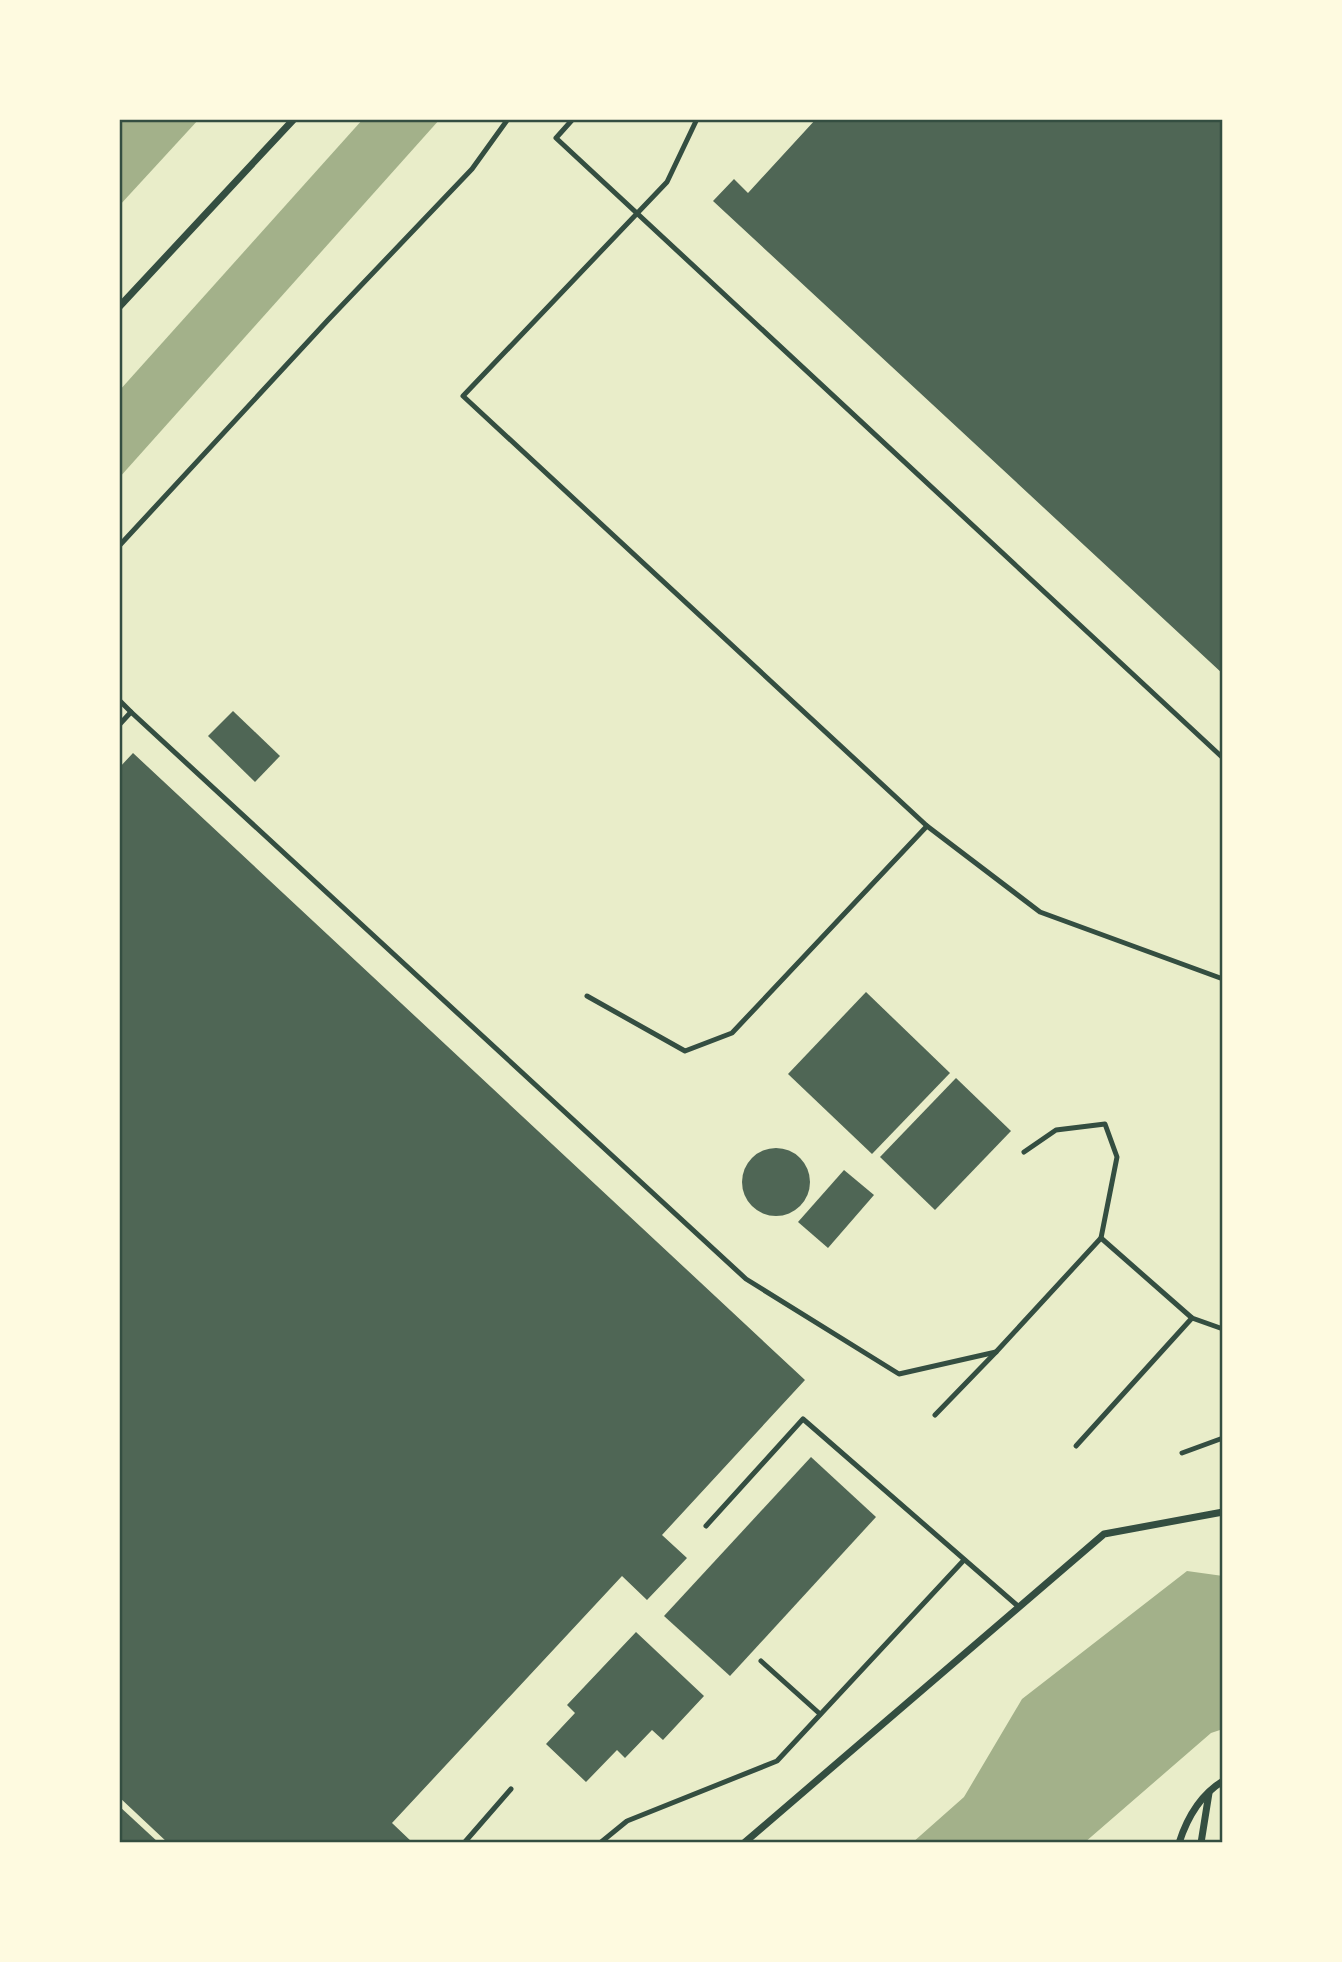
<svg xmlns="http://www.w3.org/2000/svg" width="1342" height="1962" font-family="Lora,serif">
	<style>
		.water { fill: #a3b18a }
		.building { fill: #4f6655 }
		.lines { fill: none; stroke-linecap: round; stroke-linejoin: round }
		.service { stroke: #344e41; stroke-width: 5 }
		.minor { stroke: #344e41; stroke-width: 7 }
		.neatline { fill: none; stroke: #344e41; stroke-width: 2.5 }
	</style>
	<rect width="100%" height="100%" fill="#e9edc9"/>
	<g class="water">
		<path d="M119 119H199L119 206Z"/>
		<path d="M363 119H440L119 478V391Z"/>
		<path d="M1187 1571 1223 1576V1729L1211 1733 1084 1843H912L964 1797 1022 1699Z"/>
	</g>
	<g class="building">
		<path d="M816 119H1223V674L713 201 734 179 748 193Z"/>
		<path d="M233 711 280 756 255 782 208 736Z"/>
		<path d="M133 753 805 1380 662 1535 687 1558 647 1600 622 1576 392 1823 413 1843H168L119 1797V768Z"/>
		<path d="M866 992 950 1073 872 1154 788 1074Z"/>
		<path d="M956 1078 1011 1131 935 1210 880 1157Z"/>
		<circle cx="776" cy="1182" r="34"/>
		<path d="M844 1170 874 1195 828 1248 798 1222Z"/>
		<path d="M811 1457 876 1517 730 1676 664 1616Z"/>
		<path d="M636 1632 704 1696 663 1740 652 1730 625 1758 617 1750 586 1782 546 1744 575 1713 567 1705Z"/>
		<path d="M119 1806 159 1843H119Z"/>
	</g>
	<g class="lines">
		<g class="service">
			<path d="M573 119 556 138 1223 758"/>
			<path d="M697 119 667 182 463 396 927 826 1040 912 1223 979"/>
			<path d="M119 546 328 320 472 169 508 119"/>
			<path d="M119 700 131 712"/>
			<path d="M119 725 131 712 746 1279 899 1374 996 1352"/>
			<path d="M587 996 685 1051 732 1033 927 826"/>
			<path d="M1024 1152 1056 1130 1105 1124 1117 1157 1101 1238"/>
			<path d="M935 1415 996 1352 1101 1238 1192 1318 1223 1329"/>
			<path d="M1076 1446 1192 1318"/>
			<path d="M1182 1453 1223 1438"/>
			<path d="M706 1526 803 1419 1019 1607"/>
			<path d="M761 1661 820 1714"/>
			<path d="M464 1843 511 1789"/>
			<path d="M600 1843 627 1821 777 1761 964 1560"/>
		</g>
		<g class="minor">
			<path d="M119 307 294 119"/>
			<path d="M744 1843 1104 1534 1223 1512"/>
			<path d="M1179 1843C1187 1818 1200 1795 1223 1781"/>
			<path d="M1201 1843 1209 1793"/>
		</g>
	</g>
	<rect width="1342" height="1962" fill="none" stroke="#fefae0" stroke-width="242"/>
	<rect x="121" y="121" width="1100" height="1720" class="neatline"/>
</svg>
